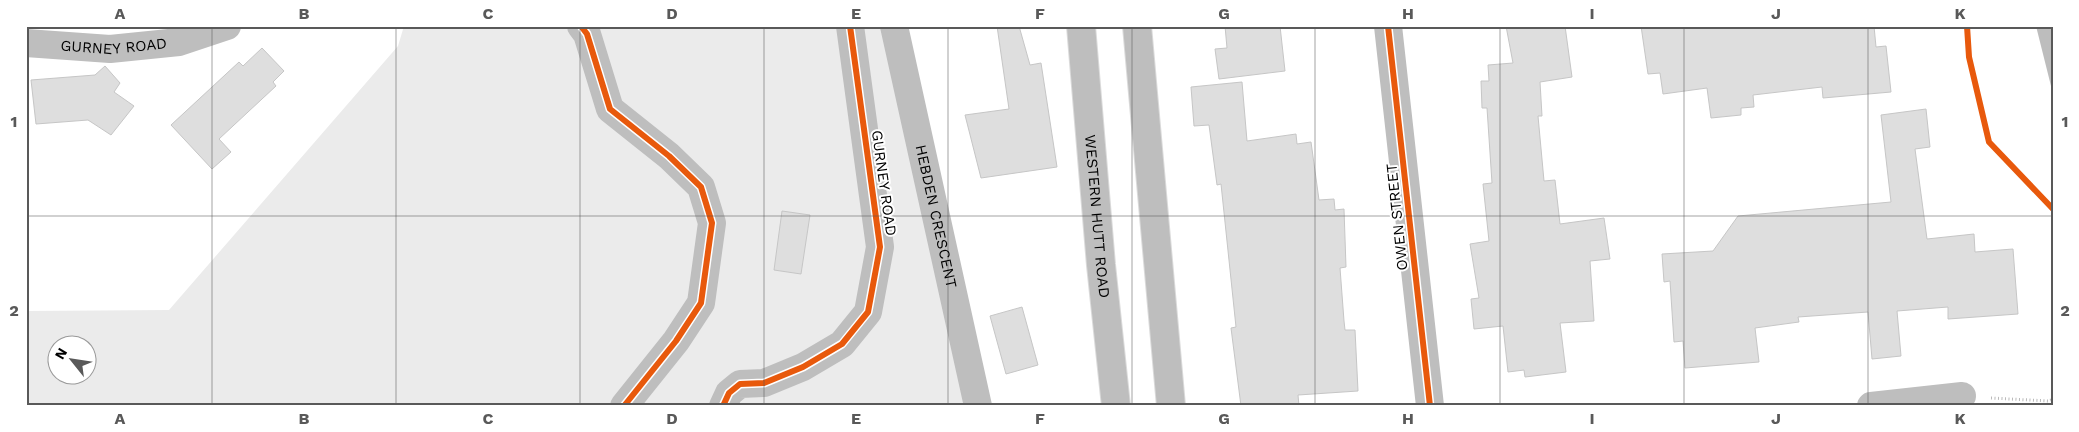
<svg xmlns="http://www.w3.org/2000/svg" width="2079" height="432" font-family="'Work Sans',sans-serif">
	<style>
		.green { fill: #ebebeb; fill-rule: evenodd }
		.water { fill: #bdbdbd }
		.building { fill: #dedede; stroke: #c6c6c6 }
		.lines { fill: none; stroke-linecap: round; stroke-linejoin: round }
		.highway-casing { stroke: #dbdbdb; stroke-width: 30 }
		.path { stroke: #b9b9b9; stroke-width: 3; stroke-dasharray: 1 2.5; stroke-linecap: butt }
		.minor { stroke: #bebebe; stroke-width: 28 }
		.highway { stroke: #bebebe; stroke-width: 28 }
		.cycleway-casing { stroke: #fff; stroke-width: 9 }
		.cycleway { stroke: #e8590c; stroke-width: 6 }
		.grid { fill: none; stroke: #595959; stroke-width: 1; stroke-opacity: 0.55 }
		.labels { text-anchor: middle; dominant-baseline: central; stroke-width: 4; stroke-linejoin: round; paint-order: stroke }
		.street-label { font-size: 15px; fill: #000; stroke: #fff }
		.neatline { fill: none; stroke: #595959; stroke-width: 2 }
		.grid-label { font-size: 16px; text-anchor: middle; font-weight: bold; fill: #595959 }
	</style>
	<rect width="100%" height="100%" fill="#fff"/>
	<path class="green" d="M404 26H886L971 406H26V311L169 310 398 46ZM58 344H88V374H58Z"/>
	<path class="water" d="M2036 26H2053V94Z"/>
	<g class="building">
		<path d="M997 26H1019L1030 65 1041 63 1057 167 981 178 965 115 1009 109Z"/>
		<path d="M1225 26H1280L1285 71 1219 79 1215 49 1227 48Z"/>
		<path d="M1506 26H1565L1572 77 1540 82 1542 116H1538L1544 181 1555 180 1560 224 1604 218 1610 259 1590 261 1594 321 1560 323 1566 372 1525 377 1524 370 1508 372 1503 326 1474 329 1471 299 1479 298 1470 244 1489 241 1483 184 1492 183 1487 108H1482L1481 81H1489L1488 65 1513 63Z"/>
		<path d="M1641 26H1874L1876 47 1886 46 1891 92 1823 98 1822 87 1753 95 1754 107 1741 108V115L1711 118 1707 88 1663 94 1660 73 1648 74Z"/>
		<path d="M262 48 284 71 273 82 276 86 219 139 231 152 212 169 171 125 239 62 243 66Z"/>
		<path d="M105 66 120 83 114 92 134 106 111 135 88 120 36 124 31 80 95 75Z"/>
		<path d="M1242 82 1247 141 1296 134 1297 144 1311 142 1319 200 1334 199 1335 210 1344 209 1346 267 1340 268 1344 321 1345 330H1355L1358 391 1298 395 1299 406H1241L1231 328 1236 327 1221 184 1217 185 1209 125 1194 126 1191 87Z"/>
		<path d="M1926 109 1930 147 1915 149 1927 239 1974 234 1975 252 2013 249 2018 314 1948 319V307L1897 311 1901 356 1872 359 1868 312 1798 317 1799 322 1755 328 1759 362 1685 368 1683 341 1674 342 1670 281 1664 282 1662 254 1713 251 1738 216 1891 202 1881 115Z"/>
		<path d="M782 211 810 215 801 274 774 270Z"/>
		<path d="M1022 307 1038 365 1006 374 990 316Z"/>
	</g>
	<g class="lines">
		<defs>
			<g id="highway">
				<path id="s3" d="M1081 26 1101 265 1116 406"/>
				<path d="M1137 26 1171 406"/>
			</g>
		</defs>
		<use href="#highway" class="highway-casing"/>
		<path class="path" d="M1991 398 2049 401 2053 399"/>
		<g class="minor">
			<path d="M581 26 587 34 610 109 669 156 701 187 712 223 701 303 676 341 624 406"/>
			<path id="s1" d="M894 26 978 406"/>
			<path d="M1388 26 1430 406"/>
			<path id="s2" d="M26 43 110 49 179 42 227 26"/>
			<path d="M723 406 729 393 740 384 764 383 803 367 842 344 868 312 880 247 850 26"/>
			<path d="M1871 406 1962 396"/>
		</g>
		<use href="#highway" class="highway"/>
		<defs>
			<g id="cycleway">
				<path d="M581 26 587 34 610 109 669 156 701 187 712 223 701 303 676 341 624 406"/>
				<path d="M1388 26 1430 406"/>
				<path d="M1967 26 1969 57 1989 142 2053 209"/>
				<path d="M723 406 729 393 740 384 764 383 803 367 842 344 868 312 880 247 850 26"/>
			</g>
		</defs>
		<use href="#cycleway" class="cycleway-casing"/>
		<use href="#cycleway" class="cycleway"/>
	</g>
	<path class="grid" d="M212 26V406M396 26V406M580 26V406M764 26V406M948 26V406M1132 26V406M1315 26V406M1500 26V406M1684 26V406M1868 26V406M26 216H2053"/>
	<g class="labels">
		<g class="street-label">
			<text stroke="none"><textPath href="#s2" startOffset="88">GURNEY ROAD</textPath></text>
			<text transform="translate(884 183) rotate(82)">GURNEY ROAD</text>
			<text stroke="none"><textPath href="#s1" startOffset="195">HEBDEN CRESCENT</textPath></text>
			<text stroke="none"><textPath href="#s3" startOffset="191">WESTERN HUTT ROAD</textPath></text>
			<text transform="translate(1397 217) rotate(-96)">OWEN STREET</text>
		</g>
	</g>
	<rect width="2079" height="432" fill="none" stroke="#ffffff" stroke-width="55"/>
	<g transform="translate(72 360) rotate(300)"><circle r="24" fill="#ffffff" stroke="#999999"/>
	<path d="M0-4L9 19L0 12L-9 19Z" fill="#595959"/>
	<text y="-8" font-size="14" font-weight="bold" text-anchor="middle" fill="#000000">N</text>
	</g>
	<rect x="28" y="28" width="2024" height="376" class="neatline"/>
	<g class="grid-label">
		<text x="120" y="19">A</text>
		<text x="304" y="19">B</text>
		<text x="488" y="19">C</text>
		<text x="672" y="19">D</text>
		<text x="856" y="19">E</text>
		<text x="1040" y="19">F</text>
		<text x="1224" y="19">G</text>
		<text x="1408" y="19">H</text>
		<text x="1592" y="19">I</text>
		<text x="1776" y="19">J</text>
		<text x="1960" y="19">K</text>
		<text x="14" y="127">1</text>
		<text x="2065" y="127">1</text>
		<text x="14" y="316">2</text>
		<text x="2065" y="316">2</text>
		<text x="120" y="424">A</text>
		<text x="304" y="424">B</text>
		<text x="488" y="424">C</text>
		<text x="672" y="424">D</text>
		<text x="856" y="424">E</text>
		<text x="1040" y="424">F</text>
		<text x="1224" y="424">G</text>
		<text x="1408" y="424">H</text>
		<text x="1592" y="424">I</text>
		<text x="1776" y="424">J</text>
		<text x="1960" y="424">K</text>
	</g>
</svg>
